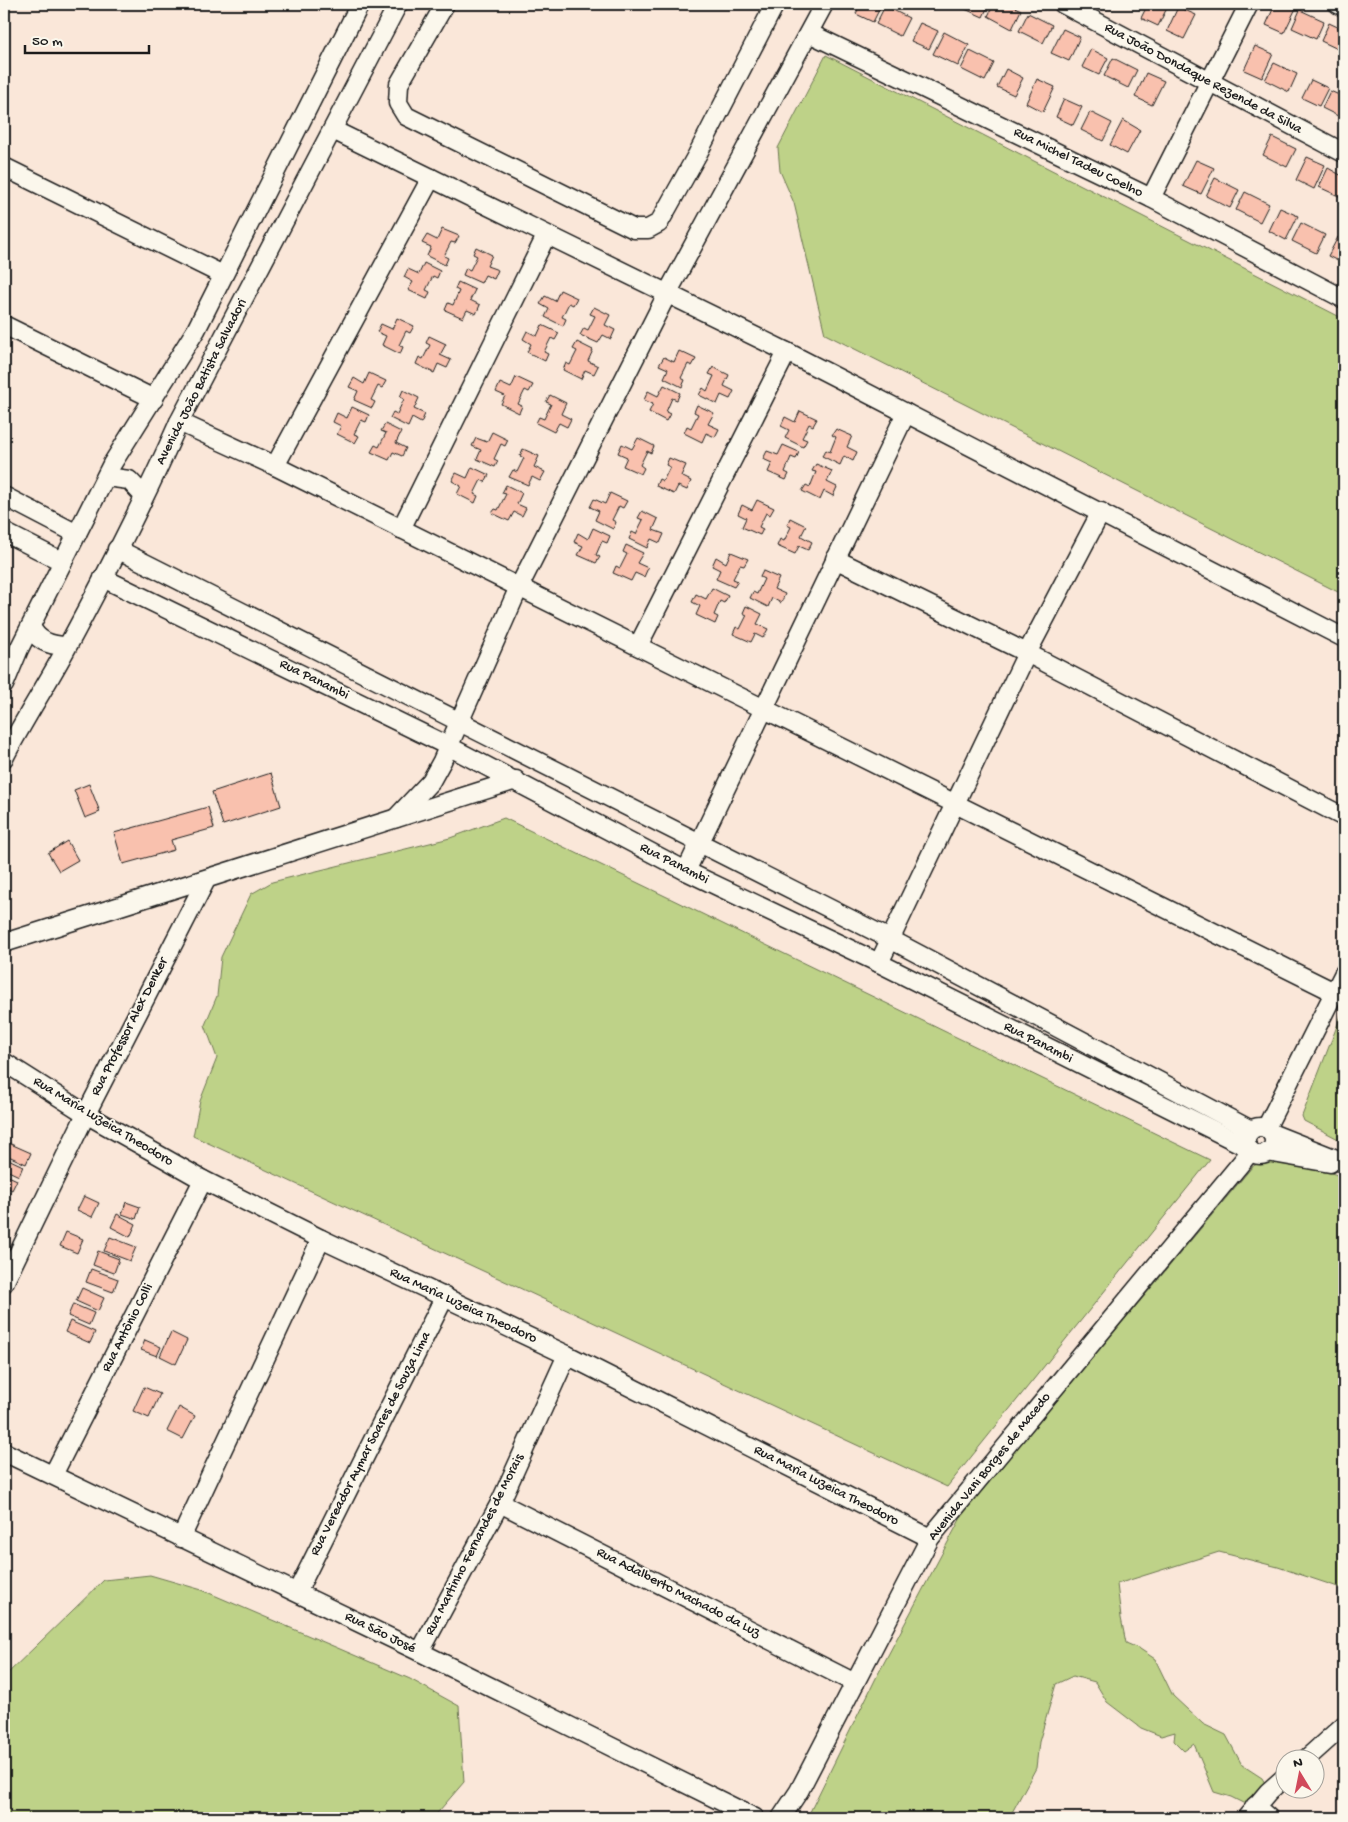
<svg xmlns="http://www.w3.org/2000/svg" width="1348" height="1822" font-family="'Gochi Hand',sans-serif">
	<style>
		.green { fill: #bed288; stroke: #6d7752 }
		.building { fill: #f9c1ae; stroke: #1c1c1c }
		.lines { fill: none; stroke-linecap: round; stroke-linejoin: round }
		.minor-casing { stroke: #1c1c1c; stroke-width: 21 }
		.minor { stroke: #fbf7ec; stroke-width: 18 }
		.labels { text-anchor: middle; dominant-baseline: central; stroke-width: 4; stroke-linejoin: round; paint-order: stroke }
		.street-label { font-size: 14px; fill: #1c1c1c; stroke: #fbf7ec }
	</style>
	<rect width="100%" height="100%" fill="#fae7d9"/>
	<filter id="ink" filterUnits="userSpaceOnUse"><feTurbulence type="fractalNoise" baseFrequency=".02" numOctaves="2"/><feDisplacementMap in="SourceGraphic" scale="10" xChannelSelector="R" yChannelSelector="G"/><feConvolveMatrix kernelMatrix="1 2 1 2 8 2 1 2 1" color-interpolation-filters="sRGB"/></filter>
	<g filter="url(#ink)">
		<g class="green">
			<path d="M826 55 1344 319V595L825 334 794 203 780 171 778 148Z"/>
			<path d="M504 818 1210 1160 947 1487 193 1136 200 1101 217 1058 205 1025 217 996 221 957 251 894 272 882 450 838Z"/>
			<path d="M1344 1008V1142L1304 1121 1302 1116Z"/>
			<path d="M1263 1160 1318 1169 1344 1177V1589L1278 1567 1219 1552 1117 1584 1121 1618 1126 1643 1140 1649 1155 1659 1173 1696 1203 1724 1226 1735 1242 1765 1262 1778 1266 1785 1247 1805 1231 1797 1214 1792 1194 1744 1184 1751 1174 1741 1175 1732 1161 1736 1141 1728 1107 1702 1095 1682 1073 1676 1056 1684 1039 1742 1036 1768 1009 1818H807L878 1674 964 1512 1252 1167Z"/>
			<path d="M150 1575 202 1590 410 1679 459 1706 464 1782 433 1818H4V1677L104 1580Z"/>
		</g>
		<g class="building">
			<path d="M860 4H882L873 22 856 14Z"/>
			<path d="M967 4H989L983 17 965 9Z"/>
			<path d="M994 4H1008L1021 10 1012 29 988 16Z"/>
			<path d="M1148 4H1158L1167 8 1158 26 1141 18Z"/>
			<path d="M1265 4H1298L1284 33 1266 25 1273 9Z"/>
			<path d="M885 6 909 18 900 36 876 24Z"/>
			<path d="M1178 7 1196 15 1184 39 1167 31Z"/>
			<path d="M1300 10 1324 21 1316 39 1292 28Z"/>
			<path d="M1028 13 1052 25 1043 43 1019 31Z"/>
			<path d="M920 23 938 31 929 49 911 41Z"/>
			<path d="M1329 23 1344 30V52L1321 41Z"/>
			<path d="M1063 29 1080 37 1069 61 1051 53Z"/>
			<path d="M944 32 969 45 958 66 933 54Z"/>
			<path d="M1255 46 1273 54 1262 78 1244 70Z"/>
			<path d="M1091 49 1108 58 1099 75 1082 67Z"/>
			<path d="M970 51 994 63 985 81 961 69Z"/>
			<path d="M1113 58 1137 70 1128 88 1104 76Z"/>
			<path d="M1274 63 1297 74 1289 92 1265 80Z"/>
			<path d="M1006 69 1023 78 1014 95 997 87Z"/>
			<path d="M1146 73 1164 81 1152 105 1135 97Z"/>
			<path d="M1037 79 1055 87 1043 112 1026 103Z"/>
			<path d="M1311 80 1328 88 1319 106 1302 98Z"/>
			<path d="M1330 91 1344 97V119L1322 108Z"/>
			<path d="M1064 99 1082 107 1073 125 1056 117Z"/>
			<path d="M1090 112 1112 123 1103 141 1081 130Z"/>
			<path d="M1123 120 1140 130 1127 154 1110 145Z"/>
			<path d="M1272 137 1296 149 1287 167 1263 155Z"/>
			<path d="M1307 157 1325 165 1314 189 1296 180Z"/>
			<path d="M1196 160 1214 168 1201 194 1183 186Z"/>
			<path d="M1328 168 1344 177 1343 198 1319 187Z"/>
			<path d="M1215 178 1239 190 1230 208 1206 196Z"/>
			<path d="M1245 192 1269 204 1260 222 1236 210Z"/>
			<path d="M1280 208 1298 216 1286 240 1269 231Z"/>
			<path d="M1301 223 1325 235 1316 253 1292 241Z"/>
			<path d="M442 229 459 236 455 243 451 242 444 256 448 258 445 265 427 256 431 247 422 243 427 235 437 240Z"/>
			<path d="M1338 237 1344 240V264L1328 256Z"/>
			<path d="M476 247 492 255 487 266 498 270 494 279 485 275 481 283 463 275 466 268 470 270 477 256 473 254Z"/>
			<path d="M424 263 440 271 437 278 433 276 426 290 430 292 427 299 408 290 413 282 404 277 408 269 419 274Z"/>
			<path d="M458 282 475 290 470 300 480 305 476 314 467 310 463 318 445 310 448 303 453 305 459 291 455 289Z"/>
			<path d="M560 290 577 298 573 305 569 303 562 317 566 319 563 326 545 317 549 309 540 304 545 296 555 301Z"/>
			<path d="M594 307 610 315 605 325 615 330 611 339 603 335 598 343 580 335 584 328 588 330 595 316 590 314Z"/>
			<path d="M397 318 414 326 410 333 406 331 399 345 403 347 400 354 382 345 386 336 377 332 381 324 392 329Z"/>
			<path d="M542 325 559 333 555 340 551 338 544 352 548 354 545 361 527 352 531 344 523 339 527 331 537 336Z"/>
			<path d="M429 336 446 344 440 355 451 360 447 368 438 364 434 373 416 364 419 357 423 359 430 345 426 343Z"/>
			<path d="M577 342 593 350 588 361 598 366 594 374 585 370 581 379 563 370 566 363 570 365 577 351 573 349Z"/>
			<path d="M679 351 696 359 692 366 688 364 681 378 685 380 682 387 664 378 668 369 659 365 664 357 674 362Z"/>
			<path d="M713 367 729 375 724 386 734 391 730 399 721 395 717 404 699 395 703 388 707 391 714 376 709 374Z"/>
			<path d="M369 373 386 381 382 388 378 386 371 400 375 402 372 408 354 400 358 391 349 387 354 378 364 384Z"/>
			<path d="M516 377 533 385 529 392 525 390 518 404 522 406 519 413 501 404 505 396 496 392 500 383 511 388Z"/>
			<path d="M664 385 680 393 677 400 672 398 666 412 670 414 666 421 649 412 653 404 644 400 648 391 658 396Z"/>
			<path d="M403 390 419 398 414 409 425 414 421 423 412 418 408 427 390 418 393 412 397 414 404 399 400 397Z"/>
			<path d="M550 395 566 403 561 414 571 419 567 427 559 423 554 432 536 423 539 417 544 419 551 404 546 402Z"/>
			<path d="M697 405 714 413 708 424 719 429 715 437 706 433 702 442 684 433 687 426 691 428 698 414 694 412Z"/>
			<path d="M352 407 369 415 366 422 361 420 354 434 359 436 355 443 337 434 341 426 333 422 337 413 347 418Z"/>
			<path d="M800 411 817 419 813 426 809 424 802 438 807 440 803 447 785 438 789 430 781 426 785 417 795 422Z"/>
			<path d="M385 424 401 432 396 443 406 448 402 456 393 452 389 460 371 452 375 445 379 447 386 433 381 431Z"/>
			<path d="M836 429 852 436 847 447 857 452 853 461 844 456 840 465 822 456 826 450 830 452 836 437 832 435Z"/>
			<path d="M492 432 508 440 505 446 501 444 494 459 498 461 495 467 477 459 481 450 472 446 476 438 487 442Z"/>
			<path d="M638 438 654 446 651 453 647 451 640 465 644 468 641 474 623 466 627 457 618 453 622 444 632 449Z"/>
			<path d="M783 445 799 452 796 459 791 457 785 472 789 474 786 480 768 472 772 463 763 459 767 451 778 455Z"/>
			<path d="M523 449 539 456 534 467 545 472 540 481 532 477 528 485 509 477 513 470 517 472 524 458 520 456Z"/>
			<path d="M669 458 686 465 681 476 691 481 687 490 678 486 674 494 656 486 659 479 663 481 670 467 666 465Z"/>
			<path d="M816 464 832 471 827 482 837 487 833 496 824 491 820 500 802 491 806 485 810 487 816 472 812 471Z"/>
			<path d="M472 467 489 475 485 482 481 480 474 494 478 496 475 503 457 494 461 486 452 481 456 473 467 478Z"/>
			<path d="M506 485 522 493 517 504 526 508 522 516 514 512 509 521 492 513 495 509 498 510 506 494 502 493Z"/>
			<path d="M610 493 627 501 623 508 619 506 612 520 616 522 613 529 595 520 599 511 590 507 594 499 605 504Z"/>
			<path d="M757 500 774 508 770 515 766 513 759 527 763 529 760 535 742 527 746 518 738 514 742 505 752 510Z"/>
			<path d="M642 511 658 519 653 530 664 534 660 543 651 539 647 548 629 539 632 532 636 534 643 520 638 518Z"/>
			<path d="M790 518 806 526 801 536 812 542 808 550 799 546 795 554 777 546 780 539 784 541 791 527 787 525Z"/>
			<path d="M593 528 610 536 607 543 602 541 596 555 600 557 596 563 578 555 583 546 574 542 578 533 588 539Z"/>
			<path d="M626 545 643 553 637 563 648 568 644 577 635 573 631 581 613 573 616 566 620 568 627 554 623 552Z"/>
			<path d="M731 552 748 559 744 566 740 565 733 579 738 581 734 587 716 579 720 570 712 566 716 557 726 563Z"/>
			<path d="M763 571 779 578 774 589 785 594 781 603 772 598 768 607 750 598 753 592 757 594 764 579 760 577Z"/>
			<path d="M712 588 728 596 724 603 720 601 714 615 718 617 715 624 696 615 700 606 692 602 696 594 706 599Z"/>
			<path d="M746 606 762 614 757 624 768 629 763 638 755 634 751 642 733 634 736 627 740 629 747 615 743 613Z"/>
			<path d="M271 773 281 806 223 825 212 792Z"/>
			<path d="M89 784 100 812 85 818 74 790Z"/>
			<path d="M208 807 214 828 171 840 174 850 123 864 114 833Z"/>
			<path d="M67 841 78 860 59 871 48 853Z"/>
			<path d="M4 1141 31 1153 26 1164 4 1154Z"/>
			<path d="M4 1157 23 1166 19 1176 4 1169Z"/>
			<path d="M4 1174 17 1180 12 1190 4 1186Z"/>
			<path d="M4 1190 10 1192 6 1203 4 1202Z"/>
			<path d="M84 1196 99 1203 92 1217 77 1210Z"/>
			<path d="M126 1202 140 1207 136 1219 122 1214Z"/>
			<path d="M117 1214 136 1224 130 1237 111 1227Z"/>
			<path d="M66 1232 83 1239 77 1253 60 1246Z"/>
			<path d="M110 1237 136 1247 130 1261 104 1251Z"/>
			<path d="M98 1251 119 1259 114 1273 93 1265Z"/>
			<path d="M91 1269 118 1279 113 1292 86 1282Z"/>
			<path d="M82 1288 104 1298 98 1311 76 1301Z"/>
			<path d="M73 1304 94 1313 89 1325 68 1316Z"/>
			<path d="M70 1321 95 1332 90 1343 65 1332Z"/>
			<path d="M171 1332 187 1340 176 1364 160 1356Z"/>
			<path d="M145 1340 161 1347 157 1356 141 1350Z"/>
			<path d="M144 1387 160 1394 149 1418 133 1411Z"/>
			<path d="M179 1407 195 1416 183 1439 167 1431Z"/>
		</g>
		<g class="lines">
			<defs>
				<g id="minor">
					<path d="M445 4 399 84 398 103 406 116 634 229H648L659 223 697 155 775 4"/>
					<path d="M1063 4 1344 153"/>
					<path d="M1338 4 1344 7"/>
					<path d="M809 33 1151 198 1344 299"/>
					<path d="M333 130 787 352 1344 638"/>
					<path d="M4 167 223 275"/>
					<path d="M1151 198 1249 4"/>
					<path d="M4 325 154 399"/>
					<path d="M179 422 275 466 1334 992"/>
					<path d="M275 466 431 178"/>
					<path d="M106 477 129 480 144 496"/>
					<path d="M4 496 77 534"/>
					<path d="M401 529 546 236"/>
					<path d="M4 532 63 562"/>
					<path d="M117 549 890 939 1251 1130"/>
					<path d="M835 559 1027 653 1344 817"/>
					<path d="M103 578 448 746 686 871 879 963 1247 1147"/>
					<path d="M31 626C37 642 52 646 67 646"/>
					<path d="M638 646 787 352"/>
					<path d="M4 685 19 649 112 464 196 330 360 4"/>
					<path d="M4 758C23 721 46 686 66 649 106 575 145 499 179 422L398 4"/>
					<path d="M396 818 431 781 442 761 519 587 668 292 824 4"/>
					<path d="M686 871 906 413"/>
					<path d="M4 943 516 780"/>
					<path d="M879 963 1027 653 1101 512"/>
					<path d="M4 1062 86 1114 203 1180 321 1239 567 1355 930 1538"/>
					<circle cx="1260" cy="1141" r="14"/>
					<path d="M1266 1128 1344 973"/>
					<path d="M1271 1133 1344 1162"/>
					<path d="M1267 1152 1330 1163"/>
					<path d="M4 1283 86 1114 206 880"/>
					<path d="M4 1452 420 1652 755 1818"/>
					<path d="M53 1475 203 1180"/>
					<path d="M500 1503 855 1683"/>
					<path d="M181 1538 321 1239"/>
					<path d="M297 1592 445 1296"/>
					<path d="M420 1652 500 1503 567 1355"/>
					<path d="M1305 1760 1344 1725"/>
					<path d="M1255 1806 1269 1818"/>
					<path d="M781 1818 799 1791 930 1538 1251 1151"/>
					<path d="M1246 1818 1268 1792 1286 1776"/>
				</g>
			</defs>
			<use href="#minor" class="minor-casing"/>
			<use href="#minor" class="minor"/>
		</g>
	</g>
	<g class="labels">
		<g class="street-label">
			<text transform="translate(1203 79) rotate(28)">Rua João Dondaque Rezende da Silva</text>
			<text transform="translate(1078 163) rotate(26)">Rua Michel Tadeu Coelho</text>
			<text transform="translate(202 382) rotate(-63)">Avenida João Batista Salvadori</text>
			<text transform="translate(314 680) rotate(26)">Rua Panambi</text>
			<text transform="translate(674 864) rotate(27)">Rua Panambi</text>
			<text transform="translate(130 1027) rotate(-63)">Rua Professor Alex Denker</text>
			<text transform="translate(1038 1043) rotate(27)">Rua Panambi</text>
			<text transform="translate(103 1122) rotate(31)">Rua Maria Luzeica Theodoro</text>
			<text transform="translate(463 1306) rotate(25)">Rua Maria Luzeica Theodoro</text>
			<text transform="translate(128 1328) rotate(-63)">Rua Antônio Colli</text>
			<text transform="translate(371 1444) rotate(-63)">Rua Vereador Aymar Soares de Souza Lima</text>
			<text transform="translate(990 1467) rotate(-51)">Avenida Vani Borges de Macedo</text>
			<text transform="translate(826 1486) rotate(27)">Rua Maria Luzeica Theodoro</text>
			<text transform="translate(475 1545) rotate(-63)">Rua Martinho Fernandes de Morais</text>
			<text transform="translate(678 1593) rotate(27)">Rua Adalberto Machado da Luz</text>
			<text transform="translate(380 1633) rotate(26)">Rua São José</text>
		</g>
	</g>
	<rect width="1348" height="1822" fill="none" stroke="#fbf7ec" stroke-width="20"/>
	<rect x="10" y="10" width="1328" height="1802" fill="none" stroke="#1c1c1c" stroke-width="2" filter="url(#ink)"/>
	<g transform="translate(1300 1774) rotate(350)"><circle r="24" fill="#fbf7ec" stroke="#a29f99"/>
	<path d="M0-4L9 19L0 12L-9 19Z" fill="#d1495b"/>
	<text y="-8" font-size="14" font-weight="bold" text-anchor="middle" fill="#1c1c1c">N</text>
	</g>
	<path d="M25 45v8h124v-8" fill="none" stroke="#1c1c1c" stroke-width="2.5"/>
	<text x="32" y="45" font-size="15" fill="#1c1c1c" stroke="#fbf7ec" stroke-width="4" paint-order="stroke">50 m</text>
</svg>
